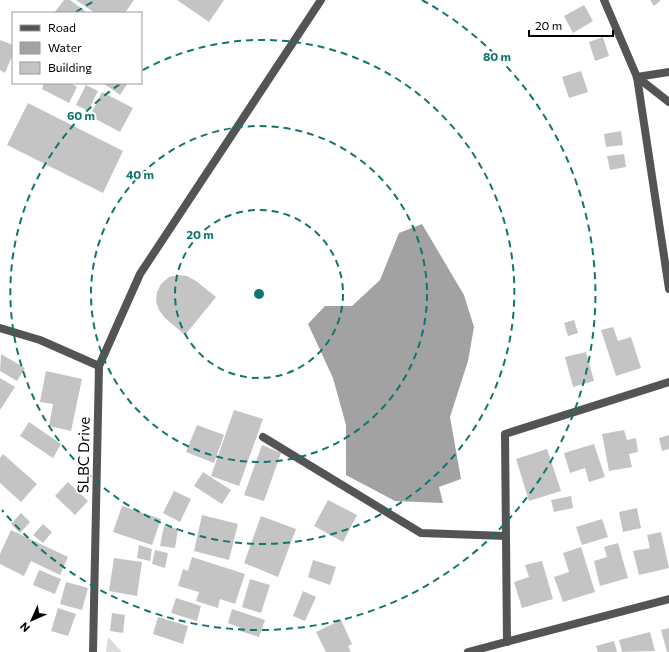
<svg xmlns="http://www.w3.org/2000/svg" width="669" height="652" font-family="Commissioner,sans-serif">
	<style>
		.green { fill: #dbdbdb }
		.water { fill: #a2a2a2 }
		.building { fill: #c4c4c4 }
		.lines { fill: none; stroke-linecap: round; stroke-linejoin: round }
		.street { stroke: #545454; stroke-width: 8 }
		.ring { fill: none; stroke: #0f766e; stroke-width: 2; stroke-dasharray: 7 5 }
		.labels { text-anchor: middle; dominant-baseline: central; stroke-width: 4; stroke-linejoin: round; paint-order: stroke }
		.street-label { font-size: 15px; fill: #000; stroke: #fff }
		.centre { fill: #0f766e; stroke: #fff; stroke-width: 2 }
		.ring-label { font-size: 12px; text-anchor: middle; font-weight: bold; fill: #0f766e; stroke: #fff; stroke-width: 4; stroke-linejoin: round; paint-order: stroke }
	</style>
	<rect width="100%" height="100%" fill="#fff"/>
	<path class="green" d="M108 637 122 652H106Z"/>
	<path class="water" d="M422 224 464 295 474 327 468 361 450 417 461 479 439 487 443 503 395 501 346 475V425L333 378 308 324 325 306H352L380 280 399 233Z"/>
	<g class="building">
		<path d="M64 0H70L85 11 84 13H54Z"/>
		<path d="M76 0H134L125 13H95Z"/>
		<path d="M177 0H224L209 22Z"/>
		<path d="M650 0H661L654 6Z"/>
		<path d="M584 5 593 21 573 33 564 16Z"/>
		<path d="M603 37 609 56 595 61 589 42Z"/>
		<path d="M0 40 13 45V54L5 73 0 70Z"/>
		<path d="M581 71 588 92 569 98 562 77Z"/>
		<path d="M44 83H70L77 87 69 103 42 89Z"/>
		<path d="M103 83H128L120 95Z"/>
		<path d="M86 85 98 91 88 111 76 105Z"/>
		<path d="M102 92 133 108 120 132 90 116Z"/>
		<path d="M28 103 123 151 103 193 7 145Z"/>
		<path d="M621 131 623 145 606 147 604 134Z"/>
		<path d="M624 154 626 167 610 170 607 156Z"/>
		<path d="M178 275 187 276 196 281 216 297 185 335 165 318 159 310 156 301 157 292 161 284 169 277Z"/>
		<path d="M574 320 578 333 568 336 564 323Z"/>
		<path d="M613 327 618 341 631 337 641 368 616 376 601 330Z"/>
		<path d="M586 352 594 381 573 387 565 357Z"/>
		<path d="M1 354 25 368 17 381 0 371Z"/>
		<path d="M46 371 82 379 71 431 49 426 53 404 40 402Z"/>
		<path d="M0 378 15 387 0 410Z"/>
		<path d="M234 410 263 419 239 486 211 476Z"/>
		<path d="M29 422 61 444 53 458 20 436Z"/>
		<path d="M197 425 224 435 214 463 186 452Z"/>
		<path d="M624 430 627 440 636 438 638 452 629 454 632 467 609 471 602 434Z"/>
		<path d="M669 435V449L662 451 659 438Z"/>
		<path d="M594 444 605 477 589 482 585 468 570 473 564 453Z"/>
		<path d="M262 445 281 453 264 501 244 495Z"/>
		<path d="M547 449 561 491 529 501 516 459Z"/>
		<path d="M3 454 37 484 21 502 0 483V458Z"/>
		<path d="M203 472 231 490 222 504 194 486Z"/>
		<path d="M68 482 88 501 75 515 55 496Z"/>
		<path d="M174 491 191 499 180 522 163 513Z"/>
		<path d="M571 496 573 508 554 512 551 500Z"/>
		<path d="M328 500 357 515 343 542 314 526Z"/>
		<path d="M122 506 161 519 152 545 113 532Z"/>
		<path d="M637 508 641 528 623 532 619 512Z"/>
		<path d="M21 513 30 522 20 533 11 524Z"/>
		<path d="M202 515 238 524 229 560 194 551Z"/>
		<path d="M261 516 296 529 278 577 244 563Z"/>
		<path d="M602 519 608 537 582 545 576 527Z"/>
		<path d="M43 524 52 532 43 543 33 535Z"/>
		<path d="M164 526 178 529 175 548 160 546Z"/>
		<path d="M11 530 68 557 60 575 31 561 24 576 0 564V554Z"/>
		<path d="M661 532 669 568 639 575 633 551 650 548 647 535Z"/>
		<path d="M618 543 628 578 600 586 594 561 607 557 604 547Z"/>
		<path d="M139 545 152 549 150 561 137 558Z"/>
		<path d="M581 547 595 592 563 602 554 577 569 572 563 553Z"/>
		<path d="M155 550 168 553 165 568 152 564Z"/>
		<path d="M192 557 245 574 235 604 220 599 218 608 196 601 199 592 178 586 183 569 188 571Z"/>
		<path d="M114 558 142 562 137 596 109 591Z"/>
		<path d="M313 560 336 567 330 585 308 577Z"/>
		<path d="M542 561 553 599 522 608 514 582 529 577 525 565Z"/>
		<path d="M39 570 61 579 55 594 33 585Z"/>
		<path d="M250 579 270 585 261 613 242 607Z"/>
		<path d="M66 582 88 588 82 610 60 604Z"/>
		<path d="M303 591 316 597 305 621 293 616Z"/>
		<path d="M176 598 201 606 197 621 171 613Z"/>
		<path d="M58 608 76 614 68 636 51 631Z"/>
		<path d="M232 609 265 620 259 637 240 631 241 628 228 623Z"/>
		<path d="M112 613 125 615 123 633 110 631Z"/>
		<path d="M158 617 188 626 183 644 153 634Z"/>
		<path d="M341 620 352 644 348 646 351 652H326L316 632Z"/>
		<path d="M669 628V652H667L661 630Z"/>
		<path d="M650 632 655 651 622 652 619 640Z"/>
		<path d="M614 641 617 652H598L596 646Z"/>
	</g>
	<g class="lines">
		<g class="street">
			<path d="M604 0 637 77 669 289"/>
			<path d="M637 77 669 102"/>
			<path d="M637 77 669 72"/>
			<path d="M0 328 40 340 99 366 93 652"/>
			<path d="M99 366 140 274 321 0"/>
			<path d="M263 437 421 533 506 536"/>
			<path d="M507 642 505 434 669 382"/>
			<path d="M468 652 669 599"/>
		</g>
	</g>
	<g class="ring">
		<circle cx="259" cy="294" r="84"/>
		<circle cx="259" cy="294" r="168"/>
		<path d="M143 70A252 252 0 1 1 120 84"/>
		<path d="M76 12A336 336 0 0 1 96 0M422 0A336 336 0 1 1 2 510"/>
	</g>
	<g class="labels">
		<g class="street-label">
			<text transform="translate(83 455) rotate(-89)">SLBC Drive</text>
		</g>
	</g>
	<circle cx="259" cy="294" r="6" class="centre"/>
	<g class="ring-label">
		<text x="497" y="61">80 m</text>
		<text x="81" y="120">60 m</text>
		<text x="140" y="179">40 m</text>
		<text x="200" y="239">20 m</text>
	</g>
	<rect x="12" y="12" width="130" height="72" fill="#ffffff" stroke="#999999"/>
	<rect x="20" y="25" width="20" height="6" fill="#545454" stroke="#999999"/>
	<text x="48" y="32" font-size="12" fill="#000000">Road</text>
	<rect x="20" y="42" width="20" height="12" fill="#a2a2a2" stroke="#999999"/>
	<text x="48" y="52" font-size="12" fill="#000000">Water</text>
	<rect x="20" y="62" width="20" height="12" fill="#c4c4c4" stroke="#999999"/>
	<text x="48" y="72" font-size="12" fill="#000000">Building</text>
	<g transform="translate(32 620) rotate(225)" stroke="#ffffff" stroke-width="3" paint-order="stroke">
	<path d="M0-3L7 15L0 10L-7 15Z" fill="#000000"/>
	<text y="-6" font-size="11" font-weight="bold" text-anchor="middle" fill="#000000">N</text>
	</g>
	<path d="M529 30v6h84v-6" fill="none" stroke="#000000" stroke-width="2"/>
	<text x="535" y="30" font-size="12" fill="#000000" stroke="#ffffff" stroke-width="3" paint-order="stroke">20 m</text>
</svg>
